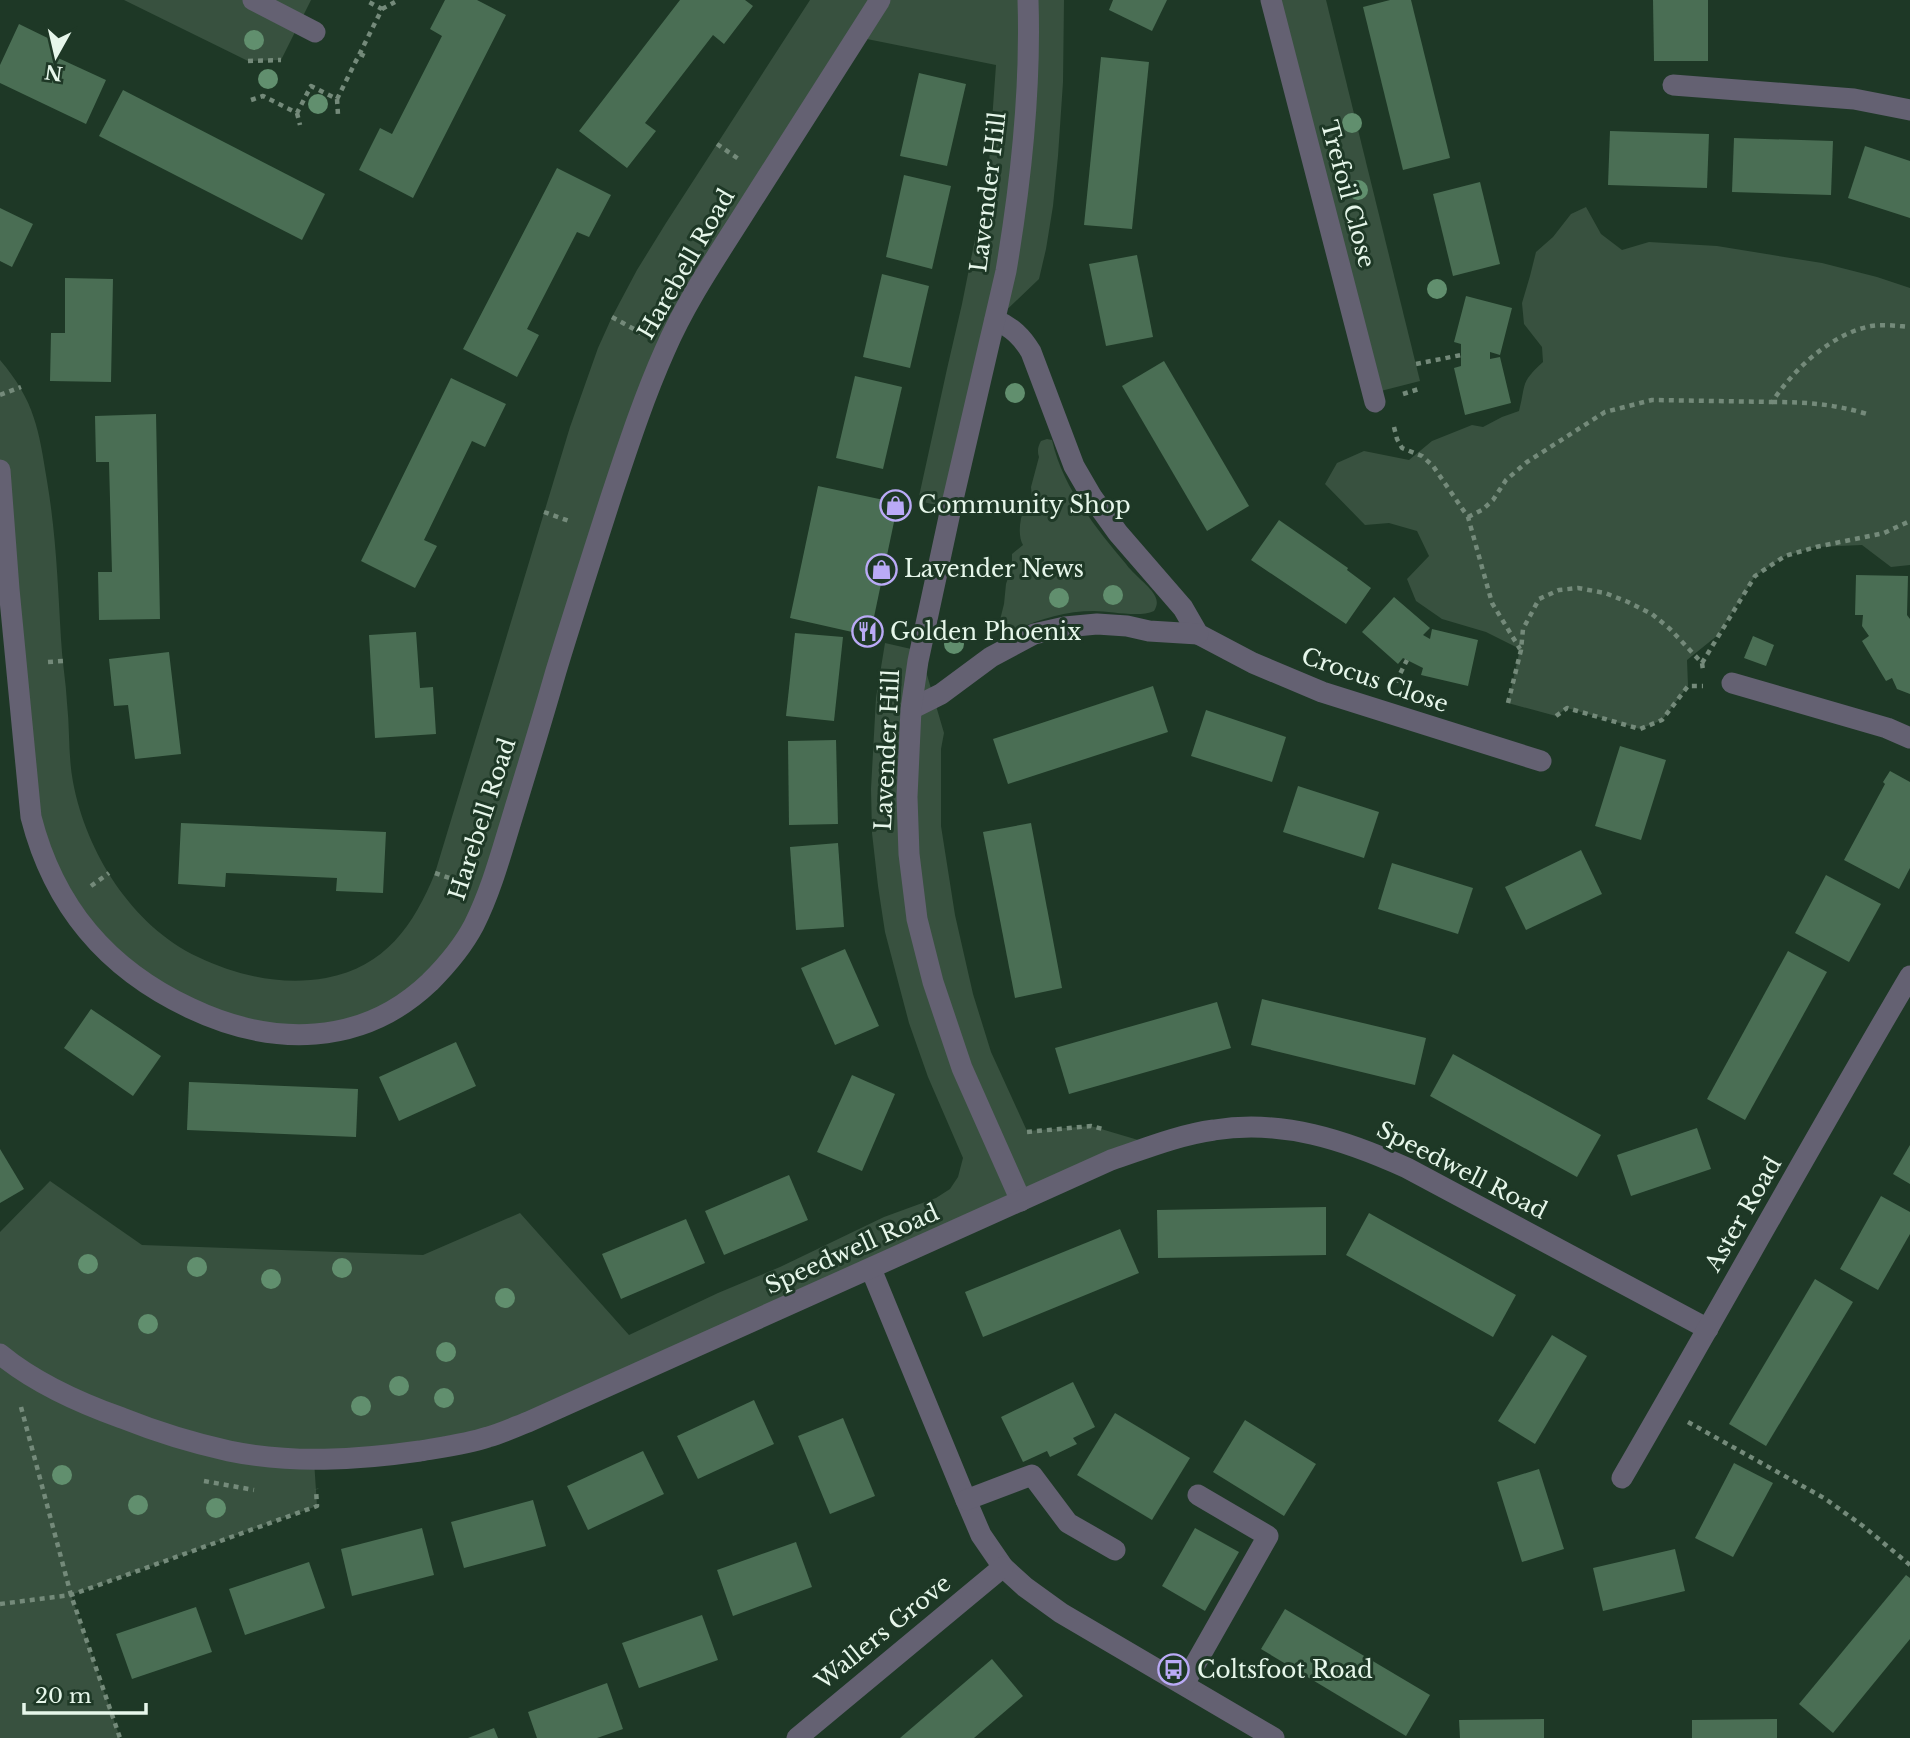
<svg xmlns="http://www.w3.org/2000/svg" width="1910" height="1738" font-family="'Libre Baskerville',serif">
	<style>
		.green { fill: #38513f }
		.building { fill: #4a6e54 }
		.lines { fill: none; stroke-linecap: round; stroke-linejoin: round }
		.path { stroke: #748a7a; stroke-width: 4.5; stroke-dasharray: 5 5; stroke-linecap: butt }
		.minor { stroke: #646172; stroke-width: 21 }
		.tree { fill: #618f6e }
		.labels { text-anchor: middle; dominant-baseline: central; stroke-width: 6; stroke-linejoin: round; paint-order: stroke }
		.street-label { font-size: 23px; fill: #e6f6ea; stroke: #1e3826 }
		.poi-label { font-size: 23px; fill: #e6f6ea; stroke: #1e3826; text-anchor: start }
	</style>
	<rect width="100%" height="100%" fill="#1e3826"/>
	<g class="green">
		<path d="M124 0H311L281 60 248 61Z"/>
		<path d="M810 0H1064L1063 82 1058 156 1053 206 1046 249 1039 279 995 321 951 508 918 501 947 369 962 304 981 209 989 163 996 65 857 37 666 346 474 924 390 1013 270 1033 131 974 42 852 0 470V360C35 401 39 431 47 481 56 534 58 586 61 639 62 661 66 682 67 703 70 729 68 756 73 782 86 852 132 926 198 957 238 976 282 986 326 978 385 967 414 925 435 873L570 427 598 348 612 317 637 270 666 223Z"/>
		<path d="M1271 0H1326L1420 381 1373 393Z"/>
		<path d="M1586 207 1601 234 1622 250 1649 242 1717 246 1822 263 1877 277 1910 288V565L1891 567 1862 545 1816 547 1785 556 1755 576 1718 635 1687 660 1688 686 1662 720 1640 729 1567 708 1556 716 1508 703 1520 649 1486 632 1442 619 1416 601 1407 579 1429 556 1417 531 1389 523 1365 525 1325 484 1337 463 1364 451 1409 460 1432 441 1472 425 1483 427 1502 417 1519 411C1526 384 1520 383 1543 362L1542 347 1524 324 1522 303 1530 276 1536 252 1553 237 1571 214Z"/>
		<path d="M1047 439 1052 440C1063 488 1095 527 1126 564 1132 573 1152 588 1155 596 1158 602 1157 606 1154 611 1139 618 1111 611 1094 611 1064 611 1036 620 1009 633L1011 628 1001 626 1000 620 1004 604 1006 584 1012 566V554L1023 545C1016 533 1021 506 1032 498L1031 487 1039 457C1037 451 1038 446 1041 441Z"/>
		<path d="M885 643 920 651 944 733 941 749V826L955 915 973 994 991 1052 1027 1131 1091 1126 1155 1145 528 1422 314 1460 317 1506 71 1595 120 1738H0V1232L50 1181 142 1245 423 1255 520 1213 629 1335 718 1293 780 1267 884 1217 936 1198 950 1189 958 1177 963 1158 928 1077 909 1023 885 932 878 886 872 833 871 789 876 698Z"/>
	</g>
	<g class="building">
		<path d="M445 0H477L506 15 413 198 359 170 380 128 392 134 442 36 430 29Z"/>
		<path d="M680 0H745L753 6 724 44 713 35 645 123 656 131 627 168 579 131Z"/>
		<path d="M1113 0H1167L1152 31 1109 10Z"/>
		<path d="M1390 0H1411L1450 158 1403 170 1363 7Z"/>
		<path d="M1653 0H1708V61H1654Z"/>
		<path d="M19 24 62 45 56 57 106 80 86 124 0 83V65Z"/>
		<path d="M1101 57 1149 62 1132 229 1084 225Z"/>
		<path d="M919 73 966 84 947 166 900 156Z"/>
		<path d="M123 90 325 194 302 240 99 136Z"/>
		<path d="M1610 131 1709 134 1707 188 1608 185Z"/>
		<path d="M1734 138 1833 141 1831 195 1732 192Z"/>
		<path d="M1865 146 1910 161V218L1848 198Z"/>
		<path d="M557 168 611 195 589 237 577 232 527 329 539 335 517 377 463 349Z"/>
		<path d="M904 175 951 186 932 269 886 257Z"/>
		<path d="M1480 182 1500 264 1453 276 1433 194Z"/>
		<path d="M0 208 33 224 12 267 0 261Z"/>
		<path d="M1137 255 1153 337 1106 346 1089 264Z"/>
		<path d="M882 274 929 286 910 368 863 357Z"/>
		<path d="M65 278 113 279 111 382 50 381 51 333H65Z"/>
		<path d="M1466 296 1512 308 1500 355 1490 352V359L1500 357 1511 403 1465 415 1454 368 1461 366V344L1454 342Z"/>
		<path d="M1164 361 1249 506 1207 531 1122 386Z"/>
		<path d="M855 376 902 387 883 469 836 458Z"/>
		<path d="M451 378 506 404 485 447 472 441 424 540 437 546 415 588 361 561Z"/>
		<path d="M156 414 160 619 99 620 98 572H112L109 462H96L95 416Z"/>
		<path d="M818 486 898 503 870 636 790 618Z"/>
		<path d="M1279 520 1348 568 1347 570 1371 588 1346 624 1251 560Z"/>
		<path d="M1856 575 1908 576 1907 615 1910 619V694L1897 689 1892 678 1886 681 1862 641 1869 636 1862 626 1863 615H1855Z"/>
		<path d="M1394 597 1430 628 1423 635 1430 639 1432 629 1478 640 1468 686 1421 675 1423 668 1403 658 1398 664 1362 632Z"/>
		<path d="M416 632 420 688 433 687 436 734 375 738 369 635Z"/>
		<path d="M795 633 843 637 834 721 786 716Z"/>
		<path d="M1753 636 1774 645 1766 666 1744 658Z"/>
		<path d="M169 652 181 754 135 759 128 705 114 706 109 659Z"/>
		<path d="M1153 686 1168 732 1008 784 993 739Z"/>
		<path d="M1206 710 1286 737 1272 782 1191 756Z"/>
		<path d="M836 740 838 824 789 825 788 741Z"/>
		<path d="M1620 746 1666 760 1641 840 1595 826Z"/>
		<path d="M1890 771 1910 782V868L1899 889 1844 860 1885 784 1883 782Z"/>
		<path d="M1298 786 1379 812 1364 858 1283 832Z"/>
		<path d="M181 823 386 832 383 893 336 891 337 878 226 873 225 887 178 884Z"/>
		<path d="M1031 823 1062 988 1015 998 983 832Z"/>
		<path d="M838 843 844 927 796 930 790 847Z"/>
		<path d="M1581 850 1602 894 1526 930 1505 887Z"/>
		<path d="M1392 863 1473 888 1458 934 1378 909Z"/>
		<path d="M1826 875 1881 904 1849 962 1795 933Z"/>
		<path d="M845 949 879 1026 835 1045 801 968Z"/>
		<path d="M1788 951 1827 972 1745 1120 1707 1099Z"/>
		<path d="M1262 999 1426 1038 1415 1085 1251 1045Z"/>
		<path d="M1217 1002 1231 1048 1069 1094 1055 1048Z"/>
		<path d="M91 1009 161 1056 133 1096 64 1048Z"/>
		<path d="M456 1042 476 1086 399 1121 379 1077Z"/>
		<path d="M1453 1054 1601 1135 1577 1177 1430 1096Z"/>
		<path d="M852 1075 895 1094 862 1171 817 1152Z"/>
		<path d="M189 1082 358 1089 356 1137 187 1130Z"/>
		<path d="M1697 1128 1711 1169 1631 1196 1617 1155Z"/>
		<path d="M1910 1145V1184L1893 1174Z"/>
		<path d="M0 1149 24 1189 0 1203Z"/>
		<path d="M789 1175 808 1220 724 1255 705 1211Z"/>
		<path d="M1881 1196 1910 1212V1234L1878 1290 1840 1269Z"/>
		<path d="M1326 1207V1255L1158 1258 1157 1210Z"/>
		<path d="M1369 1213 1516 1295 1493 1337 1346 1255Z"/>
		<path d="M686 1219 705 1263 621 1299 602 1254Z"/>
		<path d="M1120 1229 1139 1273 983 1337 965 1292Z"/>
		<path d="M1815 1279 1853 1302 1766 1446 1729 1424Z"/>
		<path d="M1552 1335 1587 1356 1535 1444 1498 1421Z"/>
		<path d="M1073 1382 1095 1427 1073 1438 1077 1444 1050 1457 1047 1451 1023 1462 1001 1417Z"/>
		<path d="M754 1400 774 1444 698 1479 677 1436Z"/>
		<path d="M1115 1413 1190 1458 1152 1520 1077 1475Z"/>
		<path d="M843 1418 875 1496 830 1514 798 1436Z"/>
		<path d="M1245 1420 1316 1464 1284 1516 1213 1472Z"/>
		<path d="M643 1451 664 1494 588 1530 567 1486Z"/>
		<path d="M1734 1463 1773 1483 1733 1557 1695 1538Z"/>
		<path d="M1539 1469 1564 1549 1522 1562 1497 1482Z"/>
		<path d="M533 1500 546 1546 464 1568 451 1522Z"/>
		<path d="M422 1528 434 1575 352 1596 341 1549Z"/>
		<path d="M1195 1528 1239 1552 1205 1611 1162 1586Z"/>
		<path d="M796 1542 812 1587 733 1616 717 1570Z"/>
		<path d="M1675 1549 1685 1591 1603 1611 1593 1568Z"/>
		<path d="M309 1562 325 1608 245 1635 229 1589Z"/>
		<path d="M1906 1575 1910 1578V1639L1833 1733 1799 1704Z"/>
		<path d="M196 1607 212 1652 132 1679 116 1634Z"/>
		<path d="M1285 1609 1430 1695 1406 1736 1261 1649Z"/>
		<path d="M702 1615 718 1660 639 1688 622 1643Z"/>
		<path d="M992 1659 1023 1696 974 1738H900Z"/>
		<path d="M607 1683 623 1729 597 1738H537L528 1712Z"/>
		<path d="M1544 1719V1738H1460L1459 1720Z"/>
		<path d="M1777 1719V1738H1692V1720Z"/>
		<path d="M494 1728 498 1738H468Z"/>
	</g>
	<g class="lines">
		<g class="path">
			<path d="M382 9 395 2"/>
			<path d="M360 54 367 57"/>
			<path d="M248 61 281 60"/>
			<path d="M337 99 338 115"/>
			<path d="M251 100 263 96 297 113 311 86 337 99 382 9 365 0"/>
			<path d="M297 113 300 125"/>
			<path d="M717 144 740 160"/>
			<path d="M612 317 641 333"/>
			<path d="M1416 364 1461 355"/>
			<path d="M1403 394 1422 388"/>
			<path d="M0 395 21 387"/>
			<path d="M1772 402C1806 402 1834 404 1867 414"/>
			<path d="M1394 427 1397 439 1402 448 1422 456 1433 466 1468 517 1492 603 1520 649"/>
			<path d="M544 512 569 521"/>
			<path d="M1468 517 1482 510 1493 500 1506 480 1527 462 1605 412 1652 400 1772 402C1794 369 1831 334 1871 326 1884 324 1897 326 1910 327"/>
			<path d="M48 662 63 661"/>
			<path d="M1702 663 1755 576 1785 556 1816 547 1884 533 1910 521"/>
			<path d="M1396 682 1407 660"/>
			<path d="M1508 703 1521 650 1523 629 1539 599 1559 590 1578 588 1605 593 1628 602 1652 614 1670 629 1702 663 1703 670"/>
			<path d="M1556 716 1567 708 1640 729 1662 720 1688 686H1703"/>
			<path d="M435 873 458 881"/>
			<path d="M91 886 109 873"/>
			<path d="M1027 1132 1091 1126 1103 1129"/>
			<path d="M21 1407 71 1595 120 1738"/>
			<path d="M1688 1422 1824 1498 1863 1526 1910 1565"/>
			<path d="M204 1481 254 1490"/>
			<path d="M0 1604 71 1595 317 1506 316 1489"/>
		</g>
		<g class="minor">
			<path d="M253 0 315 32"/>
			<path d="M1271 0 1375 402"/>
			<path d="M1673 85 1854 99 1910 110"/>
			<path d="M995 320C1012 327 1022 337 1031 352L1074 466 1092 497 1118 533 1183 608 1198 634 1253 663 1322 692 1541 761"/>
			<path d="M0 470 9 589 31 817C54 907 107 969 190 1008 272 1047 362 1047 430 982 447 965 463 946 474 925 491 891 501 854 512 818 527 769 542 720 556 671 574 612 593 553 612 494 628 446 644 397 665 350 687 299 720 252 750 204 794 136 837 68 880 0"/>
			<path d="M1732 683 1887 728 1910 738"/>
			<path d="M911 709 941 694 991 657 1034 634 1065 627 1097 624 1127 626 1149 631 1198 634"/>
			<path d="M1021 1201 962 1068 933 982 917 919 909 854 907 797 911 709 918 661 951 508 1006 271C1021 182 1031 90 1028 0"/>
			<path d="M871 1269 966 1500 981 1535 1003 1567 1025 1587 1061 1613 1274 1738"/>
			<path d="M0 1354C35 1383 80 1403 122 1418 157 1432 193 1443 229 1451 292 1464 357 1460 420 1451 443 1447 467 1444 488 1437 502 1433 515 1427 528 1422L1111 1160C1144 1149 1178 1135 1214 1130 1282 1119 1345 1140 1407 1168L1708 1329"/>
			<path d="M1622 1478C1719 1311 1812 1142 1910 976"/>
			<path d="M966 1500 1032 1475 1068 1523 1115 1550"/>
			<path d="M1184 1684 1268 1536 1198 1495"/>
			<path d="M797 1738 1003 1567"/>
		</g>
	</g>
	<g class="tree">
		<circle cx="254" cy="40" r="10"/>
		<circle cx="268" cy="79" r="10"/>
		<circle cx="318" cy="104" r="10"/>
		<circle cx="1352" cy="123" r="10"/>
		<circle cx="1358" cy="190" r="10"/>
		<circle cx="1437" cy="289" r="10"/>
		<circle cx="1015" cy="393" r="10"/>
		<circle cx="1113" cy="595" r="10"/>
		<circle cx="1059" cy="598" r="10"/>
		<circle cx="954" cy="644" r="10"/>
		<circle cx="88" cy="1264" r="10"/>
		<circle cx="197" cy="1267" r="10"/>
		<circle cx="342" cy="1268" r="10"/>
		<circle cx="271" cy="1279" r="10"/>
		<circle cx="505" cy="1298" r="10"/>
		<circle cx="148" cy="1324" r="10"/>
		<circle cx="446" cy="1352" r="10"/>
		<circle cx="399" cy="1386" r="10"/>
		<circle cx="444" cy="1398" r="10"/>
		<circle cx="361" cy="1406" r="10"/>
		<circle cx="62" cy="1475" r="10"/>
		<circle cx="138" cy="1505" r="10"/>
		<circle cx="216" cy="1508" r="10"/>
	</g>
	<defs>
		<symbol id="shop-ring" viewBox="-11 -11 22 22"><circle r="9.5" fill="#1e3826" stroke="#baaaf6" stroke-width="1.5"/><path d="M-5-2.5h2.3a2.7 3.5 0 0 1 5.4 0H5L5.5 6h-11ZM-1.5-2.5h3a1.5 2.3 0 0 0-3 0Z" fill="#baaaf6"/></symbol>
		<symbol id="restaurant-ring" viewBox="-11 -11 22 22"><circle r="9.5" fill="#1e3826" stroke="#baaaf6" stroke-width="1.5"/><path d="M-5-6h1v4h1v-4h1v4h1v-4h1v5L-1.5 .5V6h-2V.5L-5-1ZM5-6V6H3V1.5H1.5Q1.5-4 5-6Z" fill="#baaaf6"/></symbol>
		<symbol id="bus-ring" viewBox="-11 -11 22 22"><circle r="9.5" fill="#1e3826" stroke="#baaaf6" stroke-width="1.5"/><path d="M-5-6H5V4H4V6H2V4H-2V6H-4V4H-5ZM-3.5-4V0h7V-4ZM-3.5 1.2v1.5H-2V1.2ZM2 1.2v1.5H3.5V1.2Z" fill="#baaaf6"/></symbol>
	</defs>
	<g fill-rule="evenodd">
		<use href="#shop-ring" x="878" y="488" width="35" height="35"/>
		<use href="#shop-ring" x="864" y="552" width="35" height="35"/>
		<use href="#restaurant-ring" x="850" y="614" width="35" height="35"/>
		<use href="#bus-ring" x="1156" y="1652" width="35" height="35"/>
	</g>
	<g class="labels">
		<g class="street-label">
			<text transform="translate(988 192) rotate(-83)">Lavender Hill</text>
			<text transform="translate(1348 194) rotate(75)">Trefoil Close</text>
			<text transform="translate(686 264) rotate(-60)">Harebell Road</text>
			<text transform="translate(1375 680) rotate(19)">Crocus Close</text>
			<text transform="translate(887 750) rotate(-87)">Lavender Hill</text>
			<text transform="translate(482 819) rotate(-72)">Harebell Road</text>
			<text transform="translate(1462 1170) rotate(27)">Speedwell Road</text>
			<text transform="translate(1743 1214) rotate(-60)">Aster Road</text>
			<text transform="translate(852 1249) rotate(-24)">Speedwell Road</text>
			<text transform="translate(883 1632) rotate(-39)">Wallers Grove</text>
		</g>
		<g class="poi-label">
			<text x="918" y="505">Community Shop</text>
			<text x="904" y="569">Lavender News</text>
			<text x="890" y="632">Golden Phoenix</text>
			<text x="1197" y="1670">Coltsfoot Road</text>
		</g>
	</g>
	<g transform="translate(56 56) rotate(188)" stroke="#1e3826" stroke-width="5" paint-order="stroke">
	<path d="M0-5L12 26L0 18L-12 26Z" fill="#e6f6ea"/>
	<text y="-10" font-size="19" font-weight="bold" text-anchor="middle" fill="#e6f6ea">N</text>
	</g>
	<path d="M24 1703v10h122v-10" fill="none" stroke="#e6f6ea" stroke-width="3.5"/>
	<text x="35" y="1703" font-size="21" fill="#e6f6ea" stroke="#1e3826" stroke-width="5" paint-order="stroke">20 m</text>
</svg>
